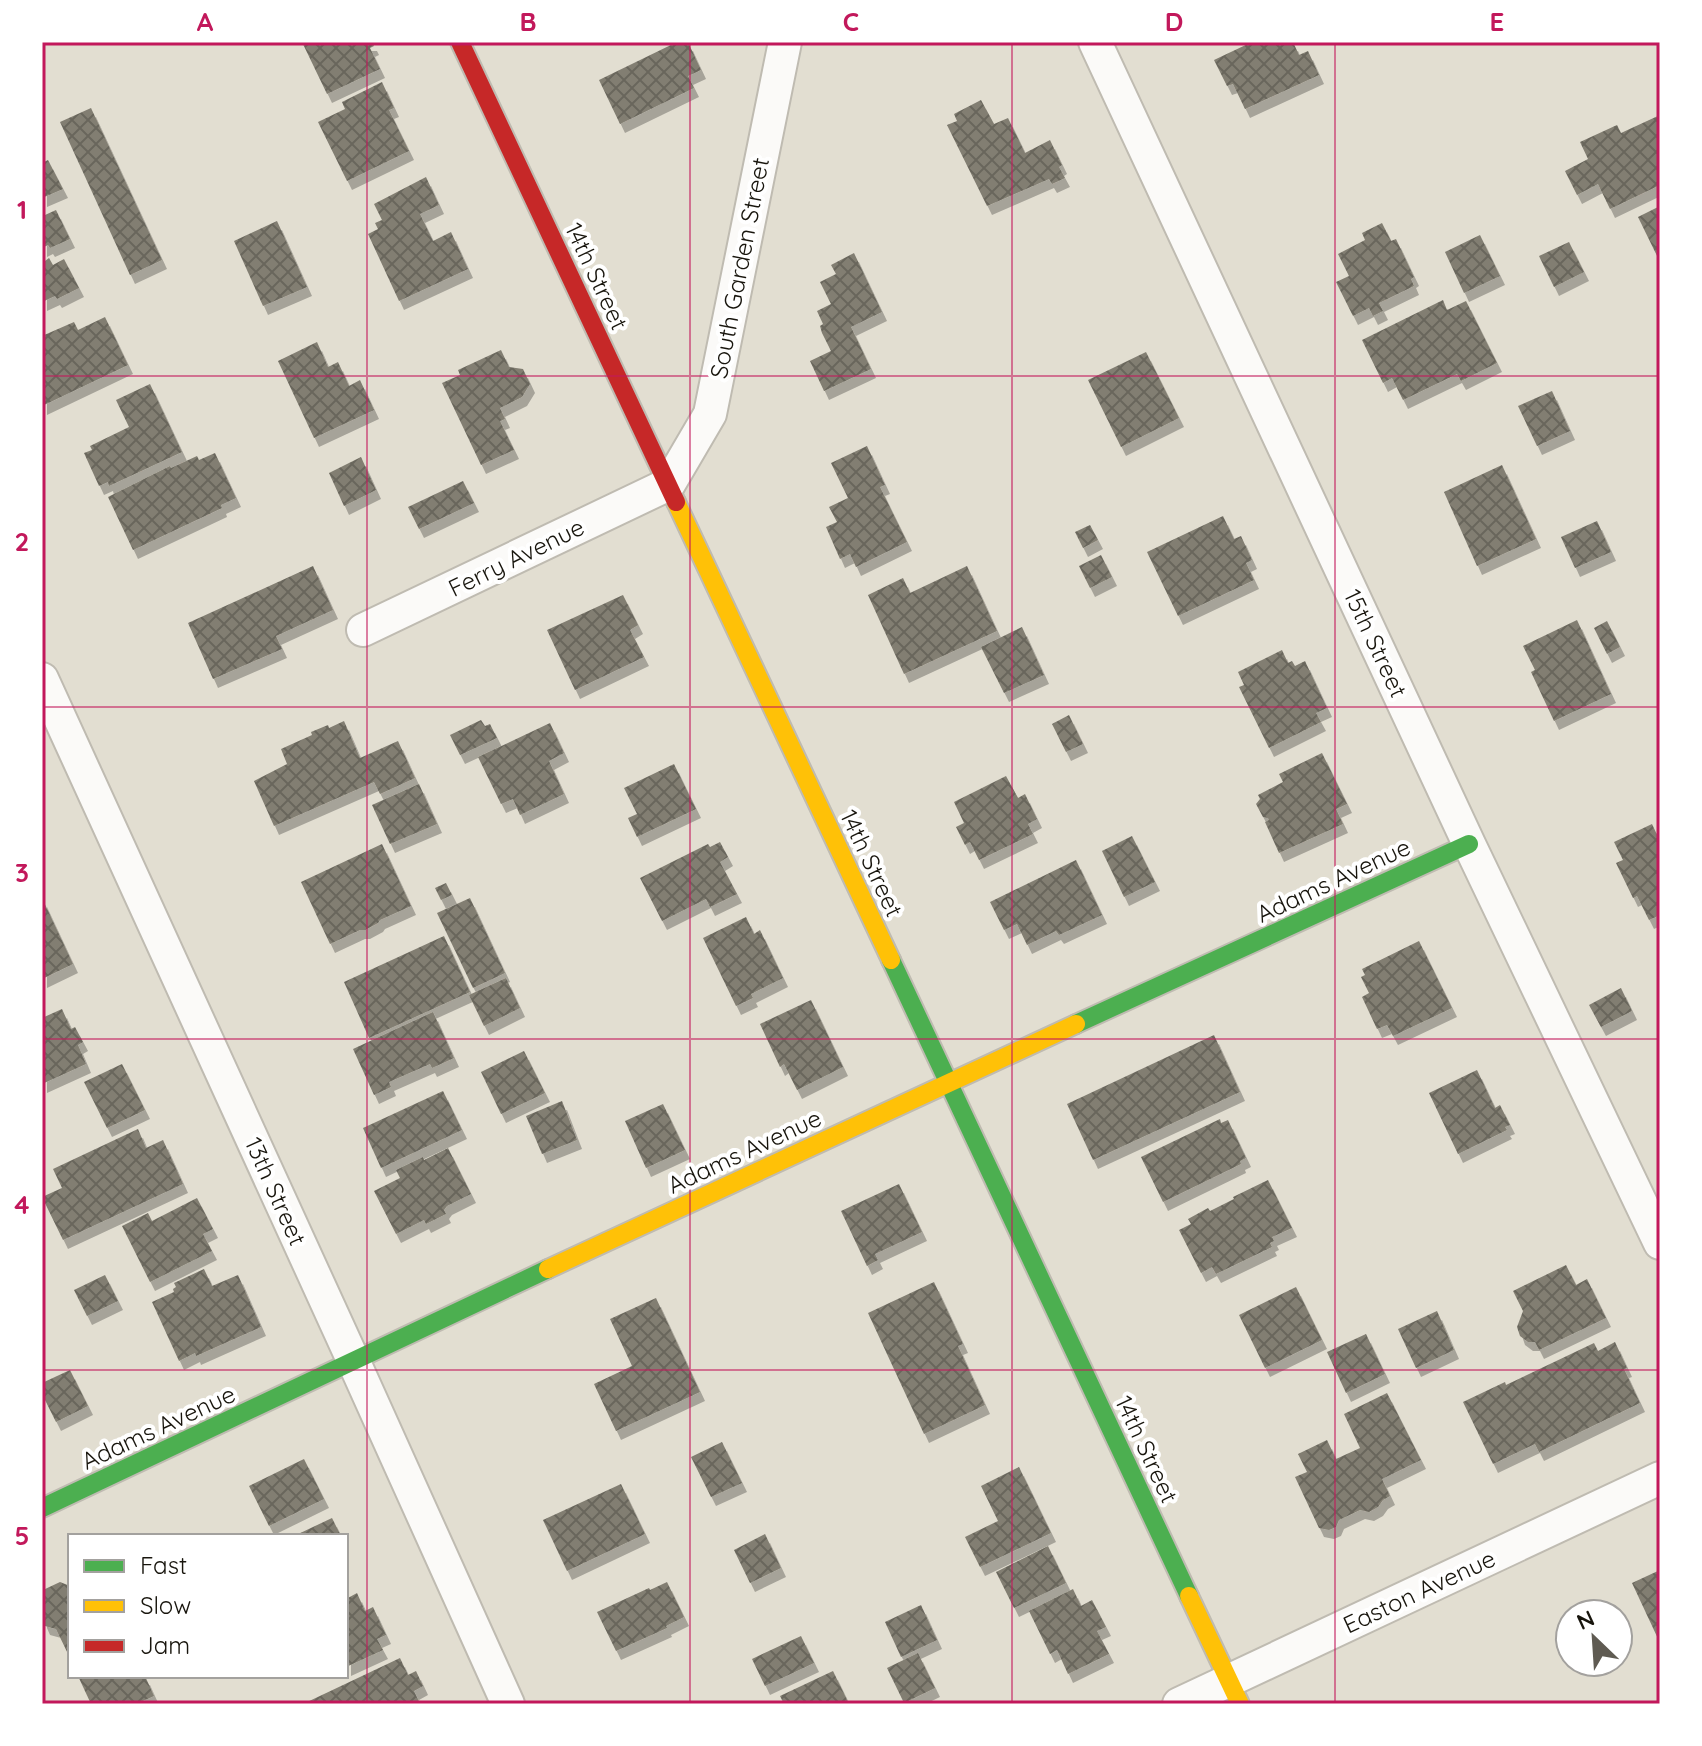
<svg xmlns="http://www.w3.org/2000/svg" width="1702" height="1746" font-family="Quicksand,sans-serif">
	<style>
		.building { fill: url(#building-cross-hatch); filter: url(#shadow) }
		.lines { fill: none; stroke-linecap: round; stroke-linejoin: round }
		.street-casing { stroke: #bfbbb1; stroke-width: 36 }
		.fast-casing { stroke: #bfbbb1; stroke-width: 22 }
		.slow-casing { stroke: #bfbbb1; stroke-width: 22 }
		.jam-casing { stroke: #bfbbb1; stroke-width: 22 }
		.street { stroke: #fbfaf8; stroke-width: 32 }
		.fast { stroke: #4caf50; stroke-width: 18 }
		.slow { stroke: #ffc107; stroke-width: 18 }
		.jam { stroke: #c62828; stroke-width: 18 }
		.grid { fill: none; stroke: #c2185b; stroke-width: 2; stroke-opacity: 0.55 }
		.labels { text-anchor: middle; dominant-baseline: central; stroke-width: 8; stroke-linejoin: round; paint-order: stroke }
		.street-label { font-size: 24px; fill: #18150d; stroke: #fff }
		.neatline { fill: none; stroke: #c2185b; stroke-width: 3 }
		.grid-label { font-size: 26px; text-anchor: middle; font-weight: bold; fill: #c2185b }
	</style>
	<defs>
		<pattern id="building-cross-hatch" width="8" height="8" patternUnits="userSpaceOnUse" patternTransform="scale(2)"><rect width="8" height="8" fill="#827e72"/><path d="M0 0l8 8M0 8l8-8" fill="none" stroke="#69665c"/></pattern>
		<filter id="shadow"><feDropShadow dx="5" dy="9" stdDeviation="0" flood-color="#0004"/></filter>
	</defs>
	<rect width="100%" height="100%" fill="#e2ded1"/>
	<g class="building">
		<path d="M302 42H372L374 46 370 48 380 69 327 94Z"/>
		<path d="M677 42H688L701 70 688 76 694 88 620 124 599 80Z"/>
		<path d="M1252 42H1293L1299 55 1308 51 1319 75 1245 109 1233 84 1227 86 1214 60Z"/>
		<path d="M382 82 394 108 389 110 409 151 347 181 318 122 345 109 342 102Z"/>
		<path d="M981 100 994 124 1008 118 1025 153 1050 140 1062 165 1059 167 1065 178 1052 184 1049 179 987 206 947 125 957 121 954 114Z"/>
		<path d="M91 108 162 260 130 275 60 122Z"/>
		<path d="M1660 115V185L1610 209 1598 184 1577 195 1565 171 1588 159 1580 142 1617 125 1621 133Z"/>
		<path d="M48 160 63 189 42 198V163Z"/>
		<path d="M426 177 439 205 420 214 433 241 451 232 468 269 399 301 368 234 378 229 375 223 382 220 374 204Z"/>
		<path d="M1660 206V262L1638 217Z"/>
		<path d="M42 210 45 215 56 210 70 239 50 248 48 245 42 248Z"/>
		<path d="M277 221 307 287 263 306 234 241Z"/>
		<path d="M1382 223 1391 241 1396 239 1414 277 1411 279 1414 286 1379 303 1383 311 1373 316 1369 308 1353 316 1336 282 1349 276 1338 254 1365 240 1362 233Z"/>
		<path d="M1480 235 1500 276 1464 293 1445 252Z"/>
		<path d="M1569 242 1584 272 1554 287 1539 256Z"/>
		<path d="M854 253 882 312 851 327 871 369 824 391 810 361 831 351 822 333 820 326 823 324 817 311 831 304 820 282 836 274 831 265Z"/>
		<path d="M42 254 45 261 49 258 53 265 64 259 79 288 57 299 55 296 42 302Z"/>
		<path d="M1443 300 1447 310 1466 301 1497 363 1461 381 1457 374 1403 400 1392 378 1383 383 1362 340Z"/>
		<path d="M105 317 128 365 42 406V336L74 322 78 330Z"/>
		<path d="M317 342 328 367 338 362 349 386 360 380 374 410 314 438 278 361Z"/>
		<path d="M501 350 509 367 523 369 530 384 522 397 500 408 505 419 500 421 514 450 481 465 442 383 460 375 458 370Z"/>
		<path d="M1146 352 1179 418 1121 447 1088 380Z"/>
		<path d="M150 384 182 452 109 486 108 482 99 486 84 453 92 450 90 446 129 427 116 400Z"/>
		<path d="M1552 391 1570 431 1537 446 1518 406Z"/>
		<path d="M867 446 885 485 880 487 907 542 856 567 850 554 840 559 826 527 837 522 829 507 848 498 831 463Z"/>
		<path d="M215 453 236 498 221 505 222 508 133 550 108 497 170 466 171 468 197 456 199 460Z"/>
		<path d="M361 457 376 490 344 506 329 473Z"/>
		<path d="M1502 465 1536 539 1477 566 1444 492Z"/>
		<path d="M463 481 474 503 419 529 408 507Z"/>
		<path d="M1223 516 1234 539 1241 536 1252 560 1246 563 1254 580 1178 616 1147 552Z"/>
		<path d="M1597 521 1611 552 1575 568 1561 537Z"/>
		<path d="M1090 525 1098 540 1083 548 1075 532Z"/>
		<path d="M1101 555 1112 577 1090 588 1079 566Z"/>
		<path d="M313 566 333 610 276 636 282 649 213 679 188 623Z"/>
		<path d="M967 566 997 631 904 674 868 595 903 578 910 593Z"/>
		<path d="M623 595 638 625 630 630 644 657 575 690 547 630Z"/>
		<path d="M1577 620 1611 694 1554 721 1531 672 1535 670 1523 646Z"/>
		<path d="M1607 621 1620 647 1607 654 1594 628Z"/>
		<path d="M1022 627 1044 675 1004 693 981 647Z"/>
		<path d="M1282 650 1288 663 1292 661 1295 666 1305 661 1327 708 1316 713 1321 722 1269 748 1239 687 1244 685 1238 672Z"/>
		<path d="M1069 715 1083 744 1066 752 1052 724Z"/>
		<path d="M481 720 485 726 490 724 497 738 460 755 450 735Z"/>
		<path d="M344 721 360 758 398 741 415 778 380 794 374 782 274 826 254 781 287 764 281 749 312 735 311 732 328 725 329 728Z"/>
		<path d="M550 723 564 753 549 761 564 794 520 815 513 799 501 804 478 757Z"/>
		<path d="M1322 753 1347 804 1336 809 1343 824 1279 853 1265 822 1269 820 1268 818 1263 817 1256 804 1260 799 1258 795 1283 782 1279 774Z"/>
		<path d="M674 764 696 809 637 837 628 818 637 814 624 788Z"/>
		<path d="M1006 776 1018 798 1025 794 1037 819 1028 824 1033 834 979 860 970 842 965 845 956 827 964 823 954 802Z"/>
		<path d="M419 784 437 824 390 844 372 805Z"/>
		<path d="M1652 824 1660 841V915L1649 920 1637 896 1633 898 1616 863 1623 860 1614 842Z"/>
		<path d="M1132 836 1155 882 1124 897 1102 851Z"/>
		<path d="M720 842 728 857 720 862 737 894 710 907 706 899 662 921 640 878 708 844 710 847Z"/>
		<path d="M382 844 411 906 380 920 378 923 365 930H360L330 944 301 882Z"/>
		<path d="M1076 860 1102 915 1059 935 1056 931 1027 945 1017 924 1004 930 990 902Z"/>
		<path d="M446 883 452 895 441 900 435 888Z"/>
		<path d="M42 898 73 964 42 979Z"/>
		<path d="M470 898 505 973 473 988 437 913Z"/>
		<path d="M746 917 754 934 760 930 783 978 751 994 753 998 736 1006 703 938Z"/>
		<path d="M444 936 470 992 369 1038 344 982Z"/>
		<path d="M1419 941 1452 1008 1393 1036 1387 1025 1377 1029 1362 997 1369 993 1361 977 1365 975 1362 969Z"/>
		<path d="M506 978 520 1008 484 1026 469 995Z"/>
		<path d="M1621 988 1632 1011 1601 1027 1589 1005Z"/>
		<path d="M811 1000 843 1067 797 1090 784 1064 780 1067 760 1024Z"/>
		<path d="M62 1009 71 1029 75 1027 83 1042 78 1045 86 1064 42 1084V1018Z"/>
		<path d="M433 1012 454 1058 432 1068 430 1064 389 1082 391 1087 374 1095 353 1049Z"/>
		<path d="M1214 1035 1240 1092 1093 1160 1067 1104Z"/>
		<path d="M524 1051 545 1093 501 1114 481 1072Z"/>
		<path d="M122 1064 145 1110 107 1128 84 1082Z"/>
		<path d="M1477 1070 1495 1108 1500 1105 1510 1125 1505 1127 1507 1130 1458 1154 1429 1093Z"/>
		<path d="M443 1091 462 1130 381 1168 363 1128Z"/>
		<path d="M562 1101 577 1140 542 1154 526 1116Z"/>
		<path d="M663 1104 685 1150 646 1168 625 1121Z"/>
		<path d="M1220 1119 1221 1123 1228 1120 1246 1158 1240 1161 1241 1164 1163 1202 1141 1157Z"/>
		<path d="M138 1129 146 1148 163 1140 183 1184 63 1240 42 1197 62 1188 53 1169Z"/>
		<path d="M448 1148 471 1194 447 1206 444 1210 446 1214 426 1224 424 1220 396 1234 374 1191 400 1178 396 1170 423 1157 424 1160Z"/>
		<path d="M1268 1180 1292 1228 1272 1237 1274 1241 1270 1243 1272 1247 1216 1274 1212 1267 1201 1273 1179 1230 1191 1224 1188 1219 1208 1208 1210 1211 1234 1199 1233 1197Z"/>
		<path d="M899 1184 922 1232 875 1254 878 1260 867 1266 841 1211Z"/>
		<path d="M197 1198 213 1229 203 1234 212 1251 150 1282 122 1226 148 1213 152 1221Z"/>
		<path d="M1566 1265 1576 1285 1587 1279 1606 1318 1539 1350 1535 1342H1528L1520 1336 1517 1327 1523 1311 1513 1291Z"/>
		<path d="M204 1269 212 1286 238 1275 261 1327 196 1356 195 1353 179 1361 152 1302 174 1292 173 1289 176 1287 174 1283Z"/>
		<path d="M105 1275 118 1301 87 1316 74 1290Z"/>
		<path d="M934 1282 963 1344 958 1346 985 1405 924 1434 868 1313Z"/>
		<path d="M1296 1287 1322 1340 1265 1368 1239 1315Z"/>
		<path d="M656 1298 700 1392 616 1431 594 1384 632 1366 610 1319Z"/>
		<path d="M1437 1311 1454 1350 1416 1368 1398 1329Z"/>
		<path d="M1366 1334 1385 1374 1346 1393 1327 1352Z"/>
		<path d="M1615 1342 1627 1368 1624 1369 1640 1403 1539 1452 1535 1444 1493 1464 1463 1402 1505 1382 1506 1385 1594 1343 1598 1351Z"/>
		<path d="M70 1370 88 1406 56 1422 42 1394V1383Z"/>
		<path d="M1387 1393 1421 1460 1382 1479 1390 1496 1383 1500 1378 1507 1369 1512 1360 1510 1339 1520 1336 1527 1329 1530 1319 1528 1295 1477 1307 1472 1298 1454 1327 1440 1336 1459 1360 1448 1344 1414Z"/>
		<path d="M722 1442 742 1483 711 1497 691 1457Z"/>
		<path d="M304 1459 324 1499 269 1526 249 1486Z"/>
		<path d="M1019 1467 1051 1533 980 1567 965 1537 998 1521 981 1486Z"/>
		<path d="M621 1484 645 1534 567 1571 543 1520Z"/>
		<path d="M332 1518 341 1536H294Z"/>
		<path d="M765 1534 781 1568 750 1583 734 1550Z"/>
		<path d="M1048 1546 1066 1583 1014 1608 996 1572Z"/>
		<path d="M1660 1570V1643L1632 1583Z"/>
		<path d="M60 1582 70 1586V1658L56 1629 45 1626 42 1619 43 1590Z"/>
		<path d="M667 1582 684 1617 666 1626 667 1628 616 1651 597 1612 649 1588 650 1590Z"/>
		<path d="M1073 1589 1081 1606 1092 1600 1106 1627 1097 1631 1109 1654 1068 1674 1057 1650 1050 1654 1029 1611Z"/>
		<path d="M357 1593 365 1611 373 1607 386 1635 377 1639 383 1650 346 1667V1599Z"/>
		<path d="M921 1605 937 1640 901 1657 885 1622Z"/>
		<path d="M801 1636 814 1663 765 1686 752 1659Z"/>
		<path d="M918 1653 935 1688 904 1703 887 1668Z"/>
		<path d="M400 1658 408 1675 416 1671 423 1686 414 1691 420 1704H303Z"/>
		<path d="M833 1671 849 1704H784L780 1696Z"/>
		<path d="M78 1676H145L154 1696 136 1704H91Z"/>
	</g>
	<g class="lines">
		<defs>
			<g id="street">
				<path d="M1095 42 1469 844 1660 1243"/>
				<path d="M363 630 669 484 710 414 785 42"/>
				<path d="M42 679 353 1360 508 1704"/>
				<path d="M1179 1704 1660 1478"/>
			</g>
			<g id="fast">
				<path d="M891 960 1189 1596"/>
				<path d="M1076 1024 1469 844"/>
				<path d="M42 1508 548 1269"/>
			</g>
			<g id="slow">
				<path d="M676 502 891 960"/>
				<path d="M548 1269 1076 1024"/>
				<path d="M1189 1596 1240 1704"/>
			</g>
			<path id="jam" d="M460 42 676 502"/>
		</defs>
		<use href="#street" class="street-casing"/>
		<use href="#fast" class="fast-casing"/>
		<use href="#slow" class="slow-casing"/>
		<use href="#jam" class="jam-casing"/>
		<use href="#street" class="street"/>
		<use href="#fast" class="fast"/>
		<use href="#slow" class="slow"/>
		<use href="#jam" class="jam"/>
	</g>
	<path class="grid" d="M367 42V1704M690 42V1704M1012 42V1704M1335 42V1704M42 376H1660M42 707H1660M42 1039H1660M42 1370H1660"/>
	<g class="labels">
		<g class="street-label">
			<text transform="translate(739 268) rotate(-79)">South Garden Street</text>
			<text transform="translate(597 276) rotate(65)">14th Street</text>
			<text transform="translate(516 557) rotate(-26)">Ferry Avenue</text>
			<text transform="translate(1376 643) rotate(65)">15th Street</text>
			<text transform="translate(872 863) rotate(65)">14th Street</text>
			<text transform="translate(1333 880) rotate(-25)">Adams Avenue</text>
			<text transform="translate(744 1151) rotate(-25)">Adams Avenue</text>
			<text transform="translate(276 1191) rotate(66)">13th Street</text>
			<text transform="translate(158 1427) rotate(-25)">Adams Avenue</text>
			<text transform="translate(1147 1449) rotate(65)">14th Street</text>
			<text transform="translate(1419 1591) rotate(-25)">Easton Avenue</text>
		</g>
	</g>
	<rect width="1702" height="1746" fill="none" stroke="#ffffff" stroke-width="88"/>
	<rect x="68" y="1534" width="280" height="144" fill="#ffffff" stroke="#a3a19e" stroke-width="2"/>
	<rect x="84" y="1560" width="40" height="12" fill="#4caf50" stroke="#a3a19e" stroke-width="2"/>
	<text x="140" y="1574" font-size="24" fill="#18150d">Fast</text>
	<rect x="84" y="1600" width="40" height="12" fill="#ffc107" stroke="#a3a19e" stroke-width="2"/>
	<text x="140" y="1614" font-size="24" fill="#18150d">Slow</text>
	<rect x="84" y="1640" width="40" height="12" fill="#c62828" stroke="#a3a19e" stroke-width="2"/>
	<text x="140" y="1654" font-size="24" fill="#18150d">Jam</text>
	<g transform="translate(1594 1638) rotate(335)"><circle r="38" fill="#ffffff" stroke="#a3a19e" stroke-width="2"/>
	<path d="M0-6L14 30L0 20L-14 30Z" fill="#5f5b52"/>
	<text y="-12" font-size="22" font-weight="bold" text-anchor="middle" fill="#18150d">N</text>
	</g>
	<rect x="44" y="44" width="1614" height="1658" class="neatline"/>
	<g class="grid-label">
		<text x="205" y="31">A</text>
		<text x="528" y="31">B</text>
		<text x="851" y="31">C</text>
		<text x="1174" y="31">D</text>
		<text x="1497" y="31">E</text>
		<text x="22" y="219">1</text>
		<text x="22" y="551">2</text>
		<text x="22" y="882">3</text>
		<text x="22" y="1214">4</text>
		<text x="22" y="1545">5</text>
	</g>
</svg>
